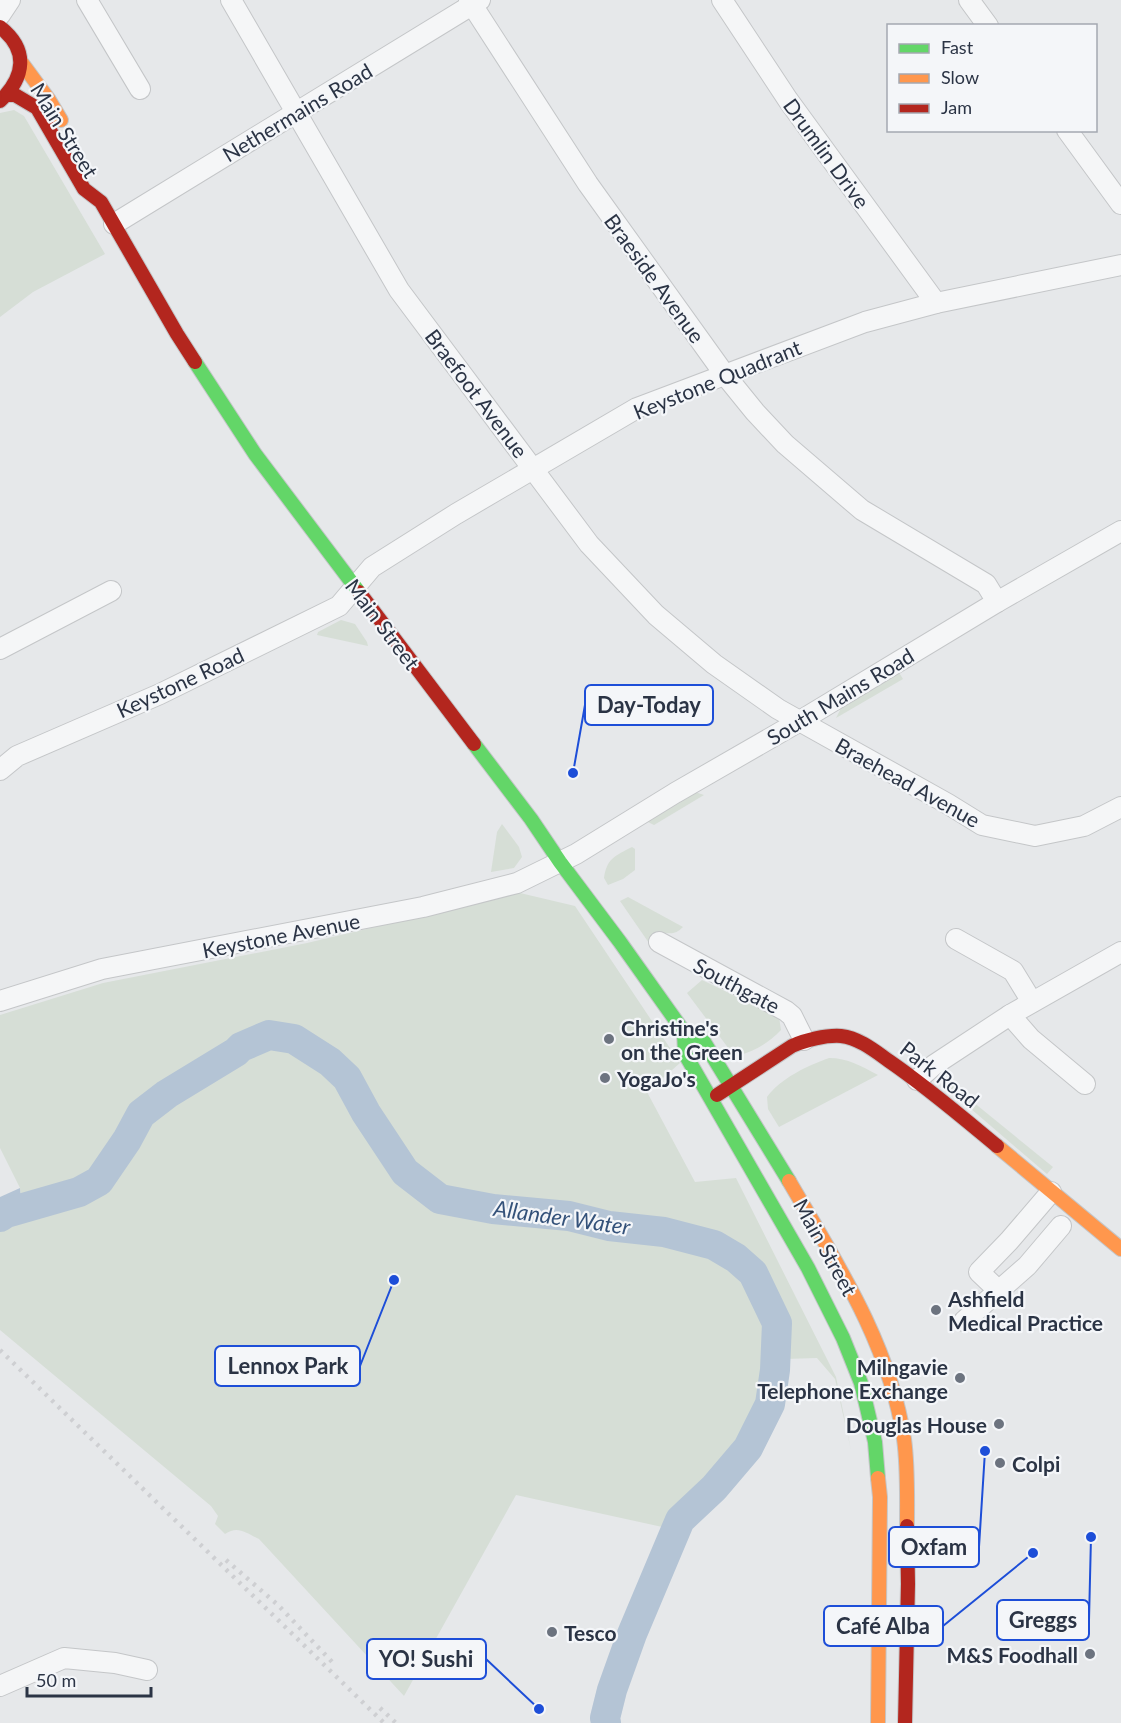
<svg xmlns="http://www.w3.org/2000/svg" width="1121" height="1723" font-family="Lato,sans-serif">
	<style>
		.green { fill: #d6ded6 }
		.water { fill: #b4c4d5 }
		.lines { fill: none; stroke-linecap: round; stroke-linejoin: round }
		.river { stroke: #b4c4d5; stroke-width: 30 }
		.street-casing { stroke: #c4c6c8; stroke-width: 22 }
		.fast-casing { stroke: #c4c6c8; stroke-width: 16 }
		.slow-casing { stroke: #c4c6c8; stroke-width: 16 }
		.jam-casing { stroke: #c4c6c8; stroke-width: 16 }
		.street { stroke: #f5f6f7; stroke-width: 20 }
		.fast { stroke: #63d668; stroke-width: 14 }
		.slow { stroke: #ff974d; stroke-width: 14 }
		.jam { stroke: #b3261e; stroke-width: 14 }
		.rail { stroke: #cecfd2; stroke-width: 4.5; stroke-dasharray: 3 6; stroke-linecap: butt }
		.poi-dot { fill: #6c737f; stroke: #f4f6f9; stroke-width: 2 }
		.labels { text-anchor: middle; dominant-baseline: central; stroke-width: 4.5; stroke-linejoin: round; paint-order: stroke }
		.street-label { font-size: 21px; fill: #2b3445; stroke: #f4f6f9 }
		.poi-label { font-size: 21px; font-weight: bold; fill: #2b3445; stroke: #f4f6f9; text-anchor: start }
		.water-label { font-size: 22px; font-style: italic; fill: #34527a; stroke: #f4f6f9 }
		.leader { fill: none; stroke: #1d4ed8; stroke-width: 2 }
		.callout-dot { fill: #1d4ed8; stroke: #f4f6f9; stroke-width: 2 }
		.callout { fill: #f4f6f9; stroke: #1d4ed8; stroke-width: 2 }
		.callout-label { font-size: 22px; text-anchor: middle; font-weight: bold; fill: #2b3445 }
	</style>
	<rect width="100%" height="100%" fill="#e6e8ea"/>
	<g class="green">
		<path d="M14 110 24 116 105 254 33 292 0 317V113Z"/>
		<path d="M341 620 355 624 367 642 368 646 317 635 318 632Z"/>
		<path d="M898 671 903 679 836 718 843 704Z"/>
		<path d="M695 792 704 795 654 825 646 821Z"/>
		<path d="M502 824 519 847 522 857 514 868 491 872 497 832Z"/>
		<path d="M632 847 635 849V870L623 879 608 885 604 878C607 858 615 856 632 847Z"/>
		<path d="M520 893 575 906 680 1063 647 1092 695 1182 736 1178 836 1377 851 1450 835 1379 817 1358 785 1359 768 1434 667 1528 516 1495 404 1696 259 1539C246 1533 238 1525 225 1534L215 1524 218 1516 211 1506 0 1330V1229L22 1217 20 1188 0 1148V1015L103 983 307 943Z"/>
		<path d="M628 897 683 927C677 933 673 934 665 933L655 947 651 946 620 901Z"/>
		<path d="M702 980 779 1017 781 1030C770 1042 755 1051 739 1055L729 1049 687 993Z"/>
		<path d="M829 1058C848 1058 861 1066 878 1075L779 1127 768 1109 767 1097C781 1078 807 1066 829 1058Z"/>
		<path d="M946 1080 1053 1167 1047 1174 942 1084Z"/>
	</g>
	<path class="water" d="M20 1188 22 1217 0 1229V1197Z"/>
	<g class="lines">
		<path class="river" d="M0 1217 6 1213 79 1192 99 1181 127 1140 141 1114 167 1094 236 1052 241 1047 269 1035 294 1039 330 1062 347 1078 366 1113 405 1172 440 1199 493 1209 569 1216 609 1226 664 1232 714 1245 736 1258 753 1273 777 1323 775 1370 770 1404 748 1448 714 1488 680 1520 632 1634 612 1690 605 1718 606 1723"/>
		<defs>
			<g id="street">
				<path d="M87 0 140 89"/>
				<path d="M231 0 399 290 589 544 656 615 714 664 778 709 948 804 982 825 1035 836 1084 826 1121 807"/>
				<path d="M469 0 588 184 725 375 755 412 785 444 862 510 986 584 997 602"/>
				<path d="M722 0 788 100 936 303"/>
				<path d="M969 0 988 26"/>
				<path d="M0 15 10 0"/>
				<path d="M1067 130 1121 204"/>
				<path d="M114 224 480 0"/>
				<path d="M0 649 111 591"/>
				<path d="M0 770 17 756 160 694 339 606 372 567 456 514 637 408 865 322 936 303 1121 265"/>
				<path d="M956 939 1013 971 1032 1002"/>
				<path d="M659 942 786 1011 792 1016 804 1040"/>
				<path d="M0 1001 102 969 423 907 517 883 576 854 675 793 800 721 997 602 1121 531"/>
				<path d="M1010 1015 1031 1039 1085 1084"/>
				<path d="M917 1080 934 1065 1010 1015 1121 952"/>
				<path d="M999 1291 979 1272 1009 1241 1051 1192"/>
				<path d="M964 1321 1027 1266 1061 1226"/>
				<path d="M0 1686 64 1658 115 1663 147 1670"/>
			</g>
			<g id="fast">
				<path d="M195 362 255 454 359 592"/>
				<path d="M474 744 531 819 560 862 620 942 684 1032 704 1042 789 1181"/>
				<path d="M684 1032 685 1054 808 1268 843 1338 861 1383 875 1442 878 1478"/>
			</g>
			<g id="slow">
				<path d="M21 62 49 100 61 120"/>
				<path d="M997 1146 1121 1249"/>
				<path d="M789 1181C836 1262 890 1345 904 1439 908 1467 907 1498 907 1526"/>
				<path d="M878 1723 880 1497 878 1478"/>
			</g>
			<g id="jam">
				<path d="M0 27C29 50 25 77 0 101"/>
				<path d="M8 95H15L37 108 84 189 101 202 177 334 195 362"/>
				<path d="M359 592 474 744"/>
				<path d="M717 1095 792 1046C805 1040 826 1035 841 1036 859 1038 875 1051 889 1061 927 1087 962 1117 997 1146"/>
				<path d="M905 1723 908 1584 907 1526"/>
			</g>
		</defs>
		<use href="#street" class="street-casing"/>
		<use href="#fast" class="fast-casing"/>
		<use href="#slow" class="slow-casing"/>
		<use href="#jam" class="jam-casing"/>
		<use href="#street" class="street"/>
		<use href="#fast" class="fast"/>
		<use href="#slow" class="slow"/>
		<use href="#jam" class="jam"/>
		<g class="rail">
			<path d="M0 1350 384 1723"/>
			<path d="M226 1560 278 1605 336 1666"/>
			<path d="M380 1708 396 1723"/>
		</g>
	</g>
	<g class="poi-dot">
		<circle cx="609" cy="1039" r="6"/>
		<circle cx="605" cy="1078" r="6"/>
		<circle cx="936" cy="1310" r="6"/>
		<circle cx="960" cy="1378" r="6"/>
		<circle cx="999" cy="1424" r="6"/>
		<circle cx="1000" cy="1463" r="6"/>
		<circle cx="552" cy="1632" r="6"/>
		<circle cx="1090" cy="1654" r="6"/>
	</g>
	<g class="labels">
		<g class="street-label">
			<text transform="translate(297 112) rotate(-31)">Nethermains Road</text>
			<text transform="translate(65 130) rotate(58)">Main Street</text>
			<text transform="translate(827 153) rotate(54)">Drumlin Drive</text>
			<text transform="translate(655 278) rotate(54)">Braeside Avenue</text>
			<text transform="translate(717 379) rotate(-22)">Keystone Quadrant</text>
			<text transform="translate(477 393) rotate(53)">Braefoot Avenue</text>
			<text transform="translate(383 624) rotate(53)">Main Street</text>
			<text transform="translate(180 682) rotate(-25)">Keystone Road</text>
			<text transform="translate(840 696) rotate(-31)">South Mains Road</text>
			<text transform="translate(908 782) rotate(29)">Braehead Avenue</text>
			<text transform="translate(281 935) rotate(-11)">Keystone Avenue</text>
			<text transform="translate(737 985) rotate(28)">Southgate</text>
			<text transform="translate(940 1074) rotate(38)">Park Road</text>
			<text transform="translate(826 1247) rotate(61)">Main Street</text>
		</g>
		<g class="poi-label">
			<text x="621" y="1027">Christine's<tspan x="621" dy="24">on the Green</tspan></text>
			<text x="617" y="1078">YogaJo's</text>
			<text x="948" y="1298">Ashfield<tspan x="948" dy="24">Medical Practice</tspan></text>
			<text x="948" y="1366" text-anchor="end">Milngavie<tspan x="948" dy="24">Telephone Exchange</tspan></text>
			<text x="987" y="1424" text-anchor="end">Douglas House</text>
			<text x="1012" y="1463">Colpi</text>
			<text x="564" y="1632">Tesco</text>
			<text x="1078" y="1654" text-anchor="end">M&amp;S Foodhall</text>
		</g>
		<g class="water-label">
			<text transform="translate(562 1217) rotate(8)">Allander Water</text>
		</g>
	</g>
	<path class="leader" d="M573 773L585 705M394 1280L360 1366M985 1451L979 1547M1091 1537L1089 1620M1033 1553L943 1626M539 1709L486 1659"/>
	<g class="callout-dot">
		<circle cx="573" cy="773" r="6"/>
		<circle cx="394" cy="1280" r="6"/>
		<circle cx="985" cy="1451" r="6"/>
		<circle cx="1091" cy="1537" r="6"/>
		<circle cx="1033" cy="1553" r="6"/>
		<circle cx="539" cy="1709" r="6"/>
	</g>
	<g class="callout">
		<rect x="585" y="685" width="128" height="40" rx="6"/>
		<rect x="215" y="1346" width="145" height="40" rx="6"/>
		<rect x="889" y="1527" width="90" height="40" rx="6"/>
		<rect x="997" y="1600" width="92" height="40" rx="6"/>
		<rect x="824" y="1606" width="119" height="40" rx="6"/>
		<rect x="367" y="1639" width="119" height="40" rx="6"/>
	</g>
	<g class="callout-label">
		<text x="649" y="713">Day-Today</text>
		<text x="288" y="1374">Lennox Park</text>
		<text x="934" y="1555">Oxfam</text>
		<text x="1043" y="1628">Greggs</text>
		<text x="883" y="1634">Café Alba</text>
		<text x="426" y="1667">YO! Sushi</text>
	</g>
	<rect x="887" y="24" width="210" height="108" fill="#f4f6f9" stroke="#a4a8b1" stroke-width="1.5"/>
	<rect x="899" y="44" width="30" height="9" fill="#63d668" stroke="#a4a8b1" stroke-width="1.5"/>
	<text x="941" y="54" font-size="18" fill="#2b3445">Fast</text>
	<rect x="899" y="74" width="30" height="9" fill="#ff974d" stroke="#a4a8b1" stroke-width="1.5"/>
	<text x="941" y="84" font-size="18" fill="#2b3445">Slow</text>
	<rect x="899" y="104" width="30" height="9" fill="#b3261e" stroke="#a4a8b1" stroke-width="1.5"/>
	<text x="941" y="114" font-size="18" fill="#2b3445">Jam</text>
	<path d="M27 1687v9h124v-9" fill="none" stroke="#2b3445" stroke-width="3"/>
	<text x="36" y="1687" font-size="18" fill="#2b3445" stroke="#f4f6f9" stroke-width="4.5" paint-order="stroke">50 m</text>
</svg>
